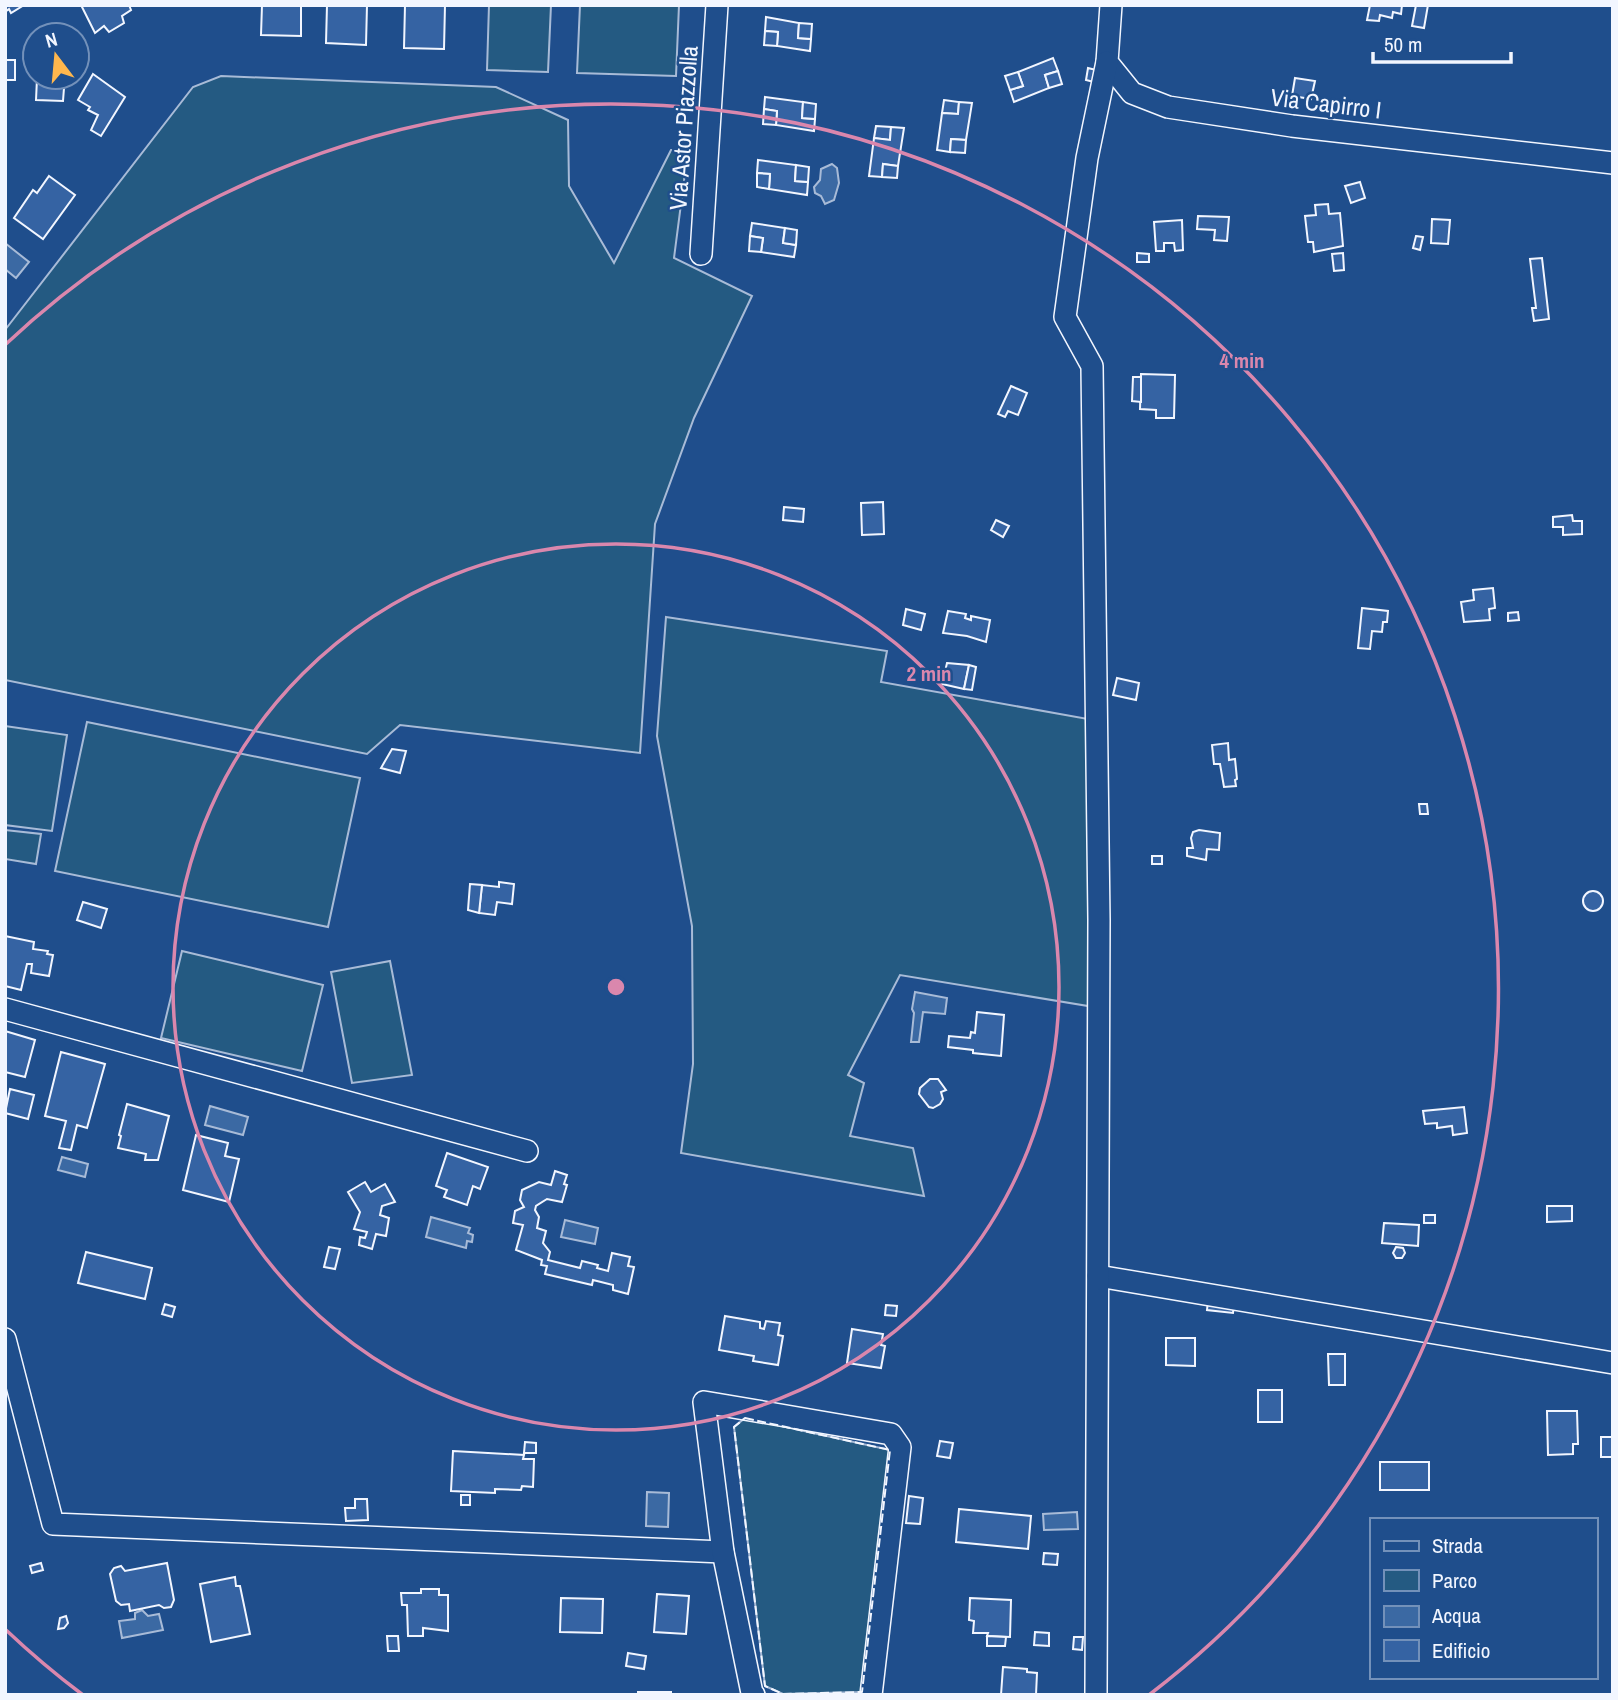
<svg xmlns="http://www.w3.org/2000/svg" width="1618" height="1700" font-family="'Archivo Narrow',sans-serif">
	<style>
		.green { fill: #245a82; stroke: #a8bbd7; stroke-width: 2 }
		.water { fill: #3b69a3; stroke: #a8bbd7; stroke-width: 2 }
		.building { fill: #3563a3; stroke: #f2f6ff; stroke-width: 2 }
		.lines { fill: none; stroke-linecap: round; stroke-linejoin: round }
		.minor-casing { stroke: #f2f6ff; stroke-width: 24 }
		.minor { stroke: #1f4e8c; stroke-width: 21 }
		.fence { stroke: #f2f6ff; stroke-width: 2; stroke-dasharray: 9 3.5; stroke-linecap: butt }
		.ring { fill: none; stroke: #da87ad; stroke-width: 3.5 }
		.labels { text-anchor: middle; dominant-baseline: central; stroke-width: 5; stroke-linejoin: round; paint-order: stroke }
		.street-label { font-size: 24px; fill: #f2f6ff; stroke: #1f4e8c }
		.centre { fill: #da87ad; stroke: #1f4e8c; stroke-width: 3.5 }
		.ring-label { font-size: 21px; text-anchor: middle; font-weight: bold; fill: #da87ad; stroke: #1f4e8c; stroke-width: 5; stroke-linejoin: round; paint-order: stroke }
	</style>
	<rect width="100%" height="100%" fill="#1f4e8c"/>
	<g class="green">
		<path d="M489 5H551L548 72 487 70Z"/>
		<path d="M580 5H679L676 76 577 73Z"/>
		<path d="M221 76 496 87 568 120 569 186 614 263 671 150H688L674 258 752 296 694 418 655 524 640 753 400 725 367 754 5 680V330L193 87Z"/>
		<path d="M666 617 887 651 881 682 1088 719V1006L900 975 848 1075 864 1083 850 1136 913 1148 924 1196 681 1153 693 1064 692 926 657 736Z"/>
		<path d="M87 722 360 778 328 927 55 871Z"/>
		<path d="M5 726 67 735 52 831 5 825Z"/>
		<path d="M5 830 41 834 36 864 5 859Z"/>
		<path d="M182 951 323 985 302 1071 161 1038Z"/>
		<path d="M390 961 412 1075 352 1083 331 972Z"/>
		<path d="M745 1418 890 1450 862 1692 783 1694 765 1686 734 1427Z"/>
	</g>
	<g class="water">
		<path d="M832 164 837 168 839 183 834 200 825 204 821 196 815 193 814 187 820 180 821 169Z"/>
		<path d="M5 243 29 262 16 278 5 269Z"/>
		<path d="M915 992 947 998 945 1014 923 1012 919 1042H911L914 1013 912 1009Z"/>
		<path d="M210 1106 248 1117 243 1135 205 1125Z"/>
		<path d="M62 1157 88 1164 85 1177 58 1170Z"/>
		<path d="M431 1217 470 1228 468 1233 473 1235 472 1242 467 1241 466 1248 426 1237Z"/>
		<path d="M565 1220 598 1228 595 1244 561 1237Z"/>
		<path d="M647 1492 669 1493 668 1527 646 1526Z"/>
		<path d="M1077 1512 1078 1529 1044 1530 1043 1514Z"/>
		<path d="M142 1610 148 1616 159 1614 163 1630 122 1638 119 1621 135 1619V1613Z"/>
	</g>
	<g class="building">
		<path d="M5 5H24L11 13 9 9 5 12Z"/>
		<path d="M81 5H129L131 10 122 16 124 23 109 32 104 26 95 33Z"/>
		<path d="M262 5H301V36L261 35Z"/>
		<path d="M327 5H367L366 45 326 43Z"/>
		<path d="M405 5H445L444 49 404 48Z"/>
		<path d="M1370 5H1402L1401 14 1393 12 1392 18 1380 15 1379 21 1367 20Z"/>
		<path d="M1416 5H1428L1424 28 1412 26Z"/>
		<path d="M766 17 799 23 798 38 811 39 810 51 777 46 778 32 765 31Z"/>
		<path d="M799 23 812 24 811 39 798 38Z"/>
		<path d="M765 31 778 32 777 46 764 45Z"/>
		<path d="M1053 58 1058 71 1045 75 1049 88 1014 102 1010 90 1023 86 1018 72Z"/>
		<rect x="5" y="60" width="10" height="20"/>
		<path d="M34 65 35 77 67 79 64 88 63 101 36 100 37 78H33Z"/>
		<path d="M1088 68 1096 70 1094 82 1086 80Z"/>
		<path d="M1058 71 1062 84 1049 88 1045 75Z"/>
		<path d="M1018 72 1023 86 1010 90 1005 76Z"/>
		<path d="M93 74 125 97 101 136 91 130 98 115 88 110 90 107 78 100Z"/>
		<path d="M1295 78 1315 81 1311 99 1292 96Z"/>
		<path d="M765 97 803 102 802 118 815 119 814 131 776 125 777 111 764 109Z"/>
		<path d="M944 100 959 102 958 114 942 113Z"/>
		<path d="M803 102 816 104 815 119 802 118Z"/>
		<path d="M959 102 972 103 966 140 951 139 950 152 937 150 942 113 958 114Z"/>
		<path d="M764 109 777 111 776 125 763 124Z"/>
		<path d="M876 126 891 127 890 140 874 138Z"/>
		<path d="M891 127 904 128 898 166 883 164 882 177 869 176 874 138 890 140Z"/>
		<path d="M951 139 966 140 965 153 950 152Z"/>
		<path d="M758 160 796 165 795 181 808 182 807 195 769 189 770 174 757 173Z"/>
		<path d="M883 164 898 166 897 178 882 177Z"/>
		<path d="M796 165 809 167 808 182 795 181Z"/>
		<path d="M757 173 770 174 769 189 757 187Z"/>
		<path d="M49 176 75 195 43 239 14 218 33 190 37 193Z"/>
		<path d="M1360 182 1365 198 1351 203 1345 186Z"/>
		<path d="M1328 204 1329 214 1340 213 1343 246 1314 252 1313 242H1308L1305 216 1316 215 1315 205Z"/>
		<path d="M1198 216 1229 217 1227 241 1214 240 1215 230 1197 229Z"/>
		<path d="M1432 219 1450 220 1448 244 1431 243Z"/>
		<path d="M1182 220 1183 250 1175 251 1174 243H1164V251H1156L1154 222Z"/>
		<path d="M752 223 785 228 783 243 796 245 794 257 761 252 763 238 750 236Z"/>
		<path d="M785 228 797 230 796 245 783 243Z"/>
		<path d="M750 236 763 238 761 252 749 251Z"/>
		<path d="M1416 236 1423 237 1420 250 1413 248Z"/>
		<path d="M1137 253 1149 254V262H1137Z"/>
		<path d="M1343 253 1344 270 1334 271 1332 254Z"/>
		<path d="M1542 258 1549 319 1534 321 1532 308H1536L1530 259Z"/>
		<path d="M1141 374 1175 375 1174 418H1156V410L1140 409Z"/>
		<path d="M1133 377H1141V402L1132 401Z"/>
		<path d="M1011 386 1027 393 1018 415 1008 411 1005 417 998 414Z"/>
		<path d="M883 502 884 534 862 535 861 503Z"/>
		<path d="M784 507 804 509 803 522 783 520Z"/>
		<path d="M1572 515 1573 521H1582V534L1563 535V527H1553V517Z"/>
		<path d="M996 520 1009 526 1003 537 991 530Z"/>
		<path d="M1493 588 1495 608 1489 609 1490 620 1464 622 1461 602 1474 600 1473 590Z"/>
		<path d="M1362 608 1388 611 1387 622H1383L1382 632 1372 631 1370 649 1358 648Z"/>
		<path d="M906 609 925 614 921 630 903 625Z"/>
		<path d="M948 611 966 614 965 618 971 620V616L990 620 986 642 967 636 943 633Z"/>
		<path d="M1518 612 1519 620 1508 621V613Z"/>
		<path d="M947 663 969 665 964 689 942 684Z"/>
		<path d="M969 665 976 667 972 690 964 689Z"/>
		<path d="M1117 678 1139 683 1136 700 1113 695Z"/>
		<path d="M1228 743 1229 760 1235 759 1237 779 1235 780 1236 786 1224 787 1220 764H1214L1212 745Z"/>
		<path d="M392 749 406 751 400 773 381 768Z"/>
		<path d="M1419 804H1427L1428 814H1420Z"/>
		<path d="M1199 830 1220 833 1219 850 1207 849 1206 860 1187 856V848H1193L1191 838 1193 832Z"/>
		<rect x="1152" y="856" width="10" height="8"/>
		<path d="M499 882 514 884 512 904 497 902 495 915 479 913 482 885 499 887Z"/>
		<path d="M470 884 482 885 479 913 468 910Z"/>
		<circle cx="1593" cy="901" r="10"/>
		<path d="M83 902 107 909 101 928 77 920Z"/>
		<path d="M5 936 34 942 33 949 48 951 47 954 53 955 49 976 31 973 32 964H27L21 990 5 986Z"/>
		<path d="M977 1012 1004 1015 1001 1056 973 1053V1050L948 1047 949 1036 970 1038 971 1032 975 1033Z"/>
		<path d="M5 1031 35 1040 25 1077 5 1072Z"/>
		<path d="M61 1052 105 1064 87 1128 77 1125 71 1150 59 1148 66 1121 45 1116Z"/>
		<path d="M930 1079H938L946 1090 941 1092 943 1099 940 1104 933 1108 929 1107 919 1094 920 1088Z"/>
		<path d="M10 1089 34 1095 28 1119 5 1113Z"/>
		<path d="M127 1104 169 1116 158 1160H145L146 1154 118 1148 121 1136 119 1135Z"/>
		<path d="M1464 1107 1467 1133 1453 1135 1452 1126 1437 1128V1123L1425 1124 1423 1111Z"/>
		<path d="M196 1135 228 1143 225 1156 239 1159 229 1202 183 1190Z"/>
		<path d="M447 1153 488 1167 480 1189 473 1186 467 1205 444 1197 447 1190 436 1186Z"/>
		<path d="M555 1171 567 1175 564 1184 567 1185 562 1202 547 1199 536 1206 535 1210 539 1217 537 1228 546 1231 543 1243 550 1252 548 1260 580 1268 582 1261 598 1265 597 1268 608 1271 612 1253 630 1257 628 1266 634 1267 628 1294 613 1290V1285L593 1280 592 1285 545 1274 547 1266 541 1265 542 1260 516 1250 523 1225 513 1223 515 1211 524 1207 520 1200 522 1190 539 1182 551 1185Z"/>
		<path d="M365 1182 371 1192 385 1184 395 1202 382 1206 380 1215 389 1218 386 1236 376 1234 372 1249 359 1245 360 1237 365 1238 367 1232 354 1229 360 1212 348 1192Z"/>
		<path d="M1547 1206H1572V1221L1547 1222Z"/>
		<rect x="1424" y="1215" width="11" height="8"/>
		<path d="M1384 1223 1419 1225 1418 1246 1382 1243Z"/>
		<path d="M329 1247 340 1249 335 1269 324 1267Z"/>
		<path d="M1396 1247 1403 1248 1405 1253 1402 1258H1396L1393 1253Z"/>
		<path d="M86 1252 152 1268 145 1299 78 1283Z"/>
		<path d="M1208 1301 1234 1305 1233 1313 1207 1310Z"/>
		<path d="M165 1304 175 1307 172 1317 162 1314Z"/>
		<path d="M886 1305 897 1306 896 1316 885 1315Z"/>
		<path d="M725 1316 760 1322V1328L764 1329 766 1321 780 1323 778 1335 783 1336 778 1365 753 1361 754 1356 719 1350Z"/>
		<path d="M852 1329 883 1334 881 1345 885 1346 881 1368 847 1363Z"/>
		<path d="M1166 1338H1195V1366L1166 1365Z"/>
		<path d="M1328 1354H1345V1385H1329Z"/>
		<rect x="1258" y="1390" width="24" height="32"/>
		<path d="M1547 1411H1577L1578 1444H1573V1454L1548 1455Z"/>
		<rect x="1601" y="1437" width="12" height="20"/>
		<path d="M940 1441 953 1443 950 1458 937 1456Z"/>
		<path d="M525 1442 536 1443V1453H524Z"/>
		<path d="M453 1451 524 1455 523 1459H534L533 1487 522 1486 521 1490 495 1489V1493L451 1491Z"/>
		<rect x="1380" y="1462" width="49" height="28"/>
		<rect x="461" y="1495" width="9" height="10"/>
		<path d="M909 1496 923 1498 920 1524 906 1523Z"/>
		<path d="M355 1499H367L368 1520 346 1521 345 1508H355Z"/>
		<path d="M959 1509 1031 1516 1028 1549 956 1542Z"/>
		<path d="M1044 1553 1058 1554 1057 1565 1043 1564Z"/>
		<path d="M41 1563 43 1570 32 1573 30 1566Z"/>
		<path d="M167 1563 174 1600 171 1607 164 1608 159 1605 130 1611 129 1604 121 1605 116 1601 110 1574 114 1568 121 1566 125 1571Z"/>
		<path d="M235 1577 236 1586H240L250 1634 211 1642 200 1584Z"/>
		<path d="M421 1589H439V1595H448V1631L423 1628V1636H408L407 1605H402L401 1593H421Z"/>
		<path d="M657 1594 689 1596 686 1634 654 1632Z"/>
		<path d="M561 1598 603 1599 602 1633 560 1632Z"/>
		<path d="M970 1598 1011 1600 1010 1637 987 1636 988 1633H973L974 1621 969 1620Z"/>
		<path d="M66 1616 68 1623 64 1628 58 1629 60 1618Z"/>
		<path d="M1035 1632 1049 1633V1646L1034 1645Z"/>
		<path d="M387 1636H398L399 1651H388Z"/>
		<path d="M987 1636 1006 1637 1005 1646H987Z"/>
		<path d="M1074 1637H1083L1082 1650 1073 1649Z"/>
		<path d="M628 1653 646 1656 644 1669 626 1666Z"/>
		<path d="M1003 1667 1027 1669V1672L1037 1673 1036 1695H1001Z"/>
		<rect x="638" y="1692" width="33" height="3"/>
	</g>
	<g class="lines">
		<defs>
			<g id="minor">
				<path d="M1111 5 1107 62 1132 93 1168 107 1292 126 1613 163"/>
				<path d="M701 254 717 5"/>
				<path d="M5 1009 527 1151"/>
				<path d="M1098 1276 1613 1363"/>
				<path d="M5 1339 53 1524 723 1552"/>
				<path d="M754 1695 752 1693 723 1552 704 1402 891 1434 900 1447 871 1695"/>
				<path d="M1096 1695 1099 920 1092 366 1065 317 1087 158 1107 62"/>
			</g>
		</defs>
		<use href="#minor" class="minor-casing"/>
		<use href="#minor" class="minor"/>
		<path class="fence" d="M745 1418 890 1450 862 1692 783 1694 765 1686 734 1427Z"/>
	</g>
	<g class="ring">
		<circle cx="616" cy="987" r="443"/>
		<path d="M83 1695A886 886 0 0 1 6 1630M6 344A886 886 0 1 1 1149 1695"/>
	</g>
	<g class="labels">
		<g class="street-label">
			<text transform="translate(1326 103) rotate(7)">Via Capirro I</text>
			<text transform="translate(683 128) rotate(-86)">Via Astor Piazzolla</text>
		</g>
	</g>
	<circle cx="616" cy="987" r="10" class="centre"/>
	<g class="ring-label">
		<text x="1242" y="368">4 min</text>
		<text x="929" y="681">2 min</text>
	</g>
	<rect width="1618" height="1700" fill="none" stroke="#f2f6ff" stroke-width="14"/>
	<rect x="1370" y="1518" width="228" height="161" fill="#1f4e8c" stroke="#7391ba" stroke-width="2"/>
	<rect x="1384" y="1541" width="35" height="10" fill="#1f4e8c" stroke="#7391ba" stroke-width="2"/>
	<text x="1432" y="1553" font-size="21" fill="#f2f6ff">Strada</text>
	<rect x="1384" y="1570" width="35" height="21" fill="#245a82" stroke="#7391ba" stroke-width="2"/>
	<text x="1432" y="1588" font-size="21" fill="#f2f6ff">Parco</text>
	<rect x="1384" y="1606" width="35" height="21" fill="#3b69a3" stroke="#7391ba" stroke-width="2"/>
	<text x="1432" y="1623" font-size="21" fill="#f2f6ff">Acqua</text>
	<rect x="1384" y="1640" width="35" height="21" fill="#3563a3" stroke="#7391ba" stroke-width="2"/>
	<text x="1432" y="1658" font-size="21" fill="#f2f6ff">Edificio</text>
	<g transform="translate(56 56) rotate(344)"><circle r="33" fill="#1f4e8c" stroke="#7391ba" stroke-width="2"/>
	<path d="M0-5L12 26L0 18L-12 26Z" fill="#ffb74d"/>
	<text y="-10" font-size="19" font-weight="bold" text-anchor="middle" fill="#f2f6ff">N</text>
	</g>
	<path d="M1373 52v10h138v-10" fill="none" stroke="#f2f6ff" stroke-width="3.5"/>
	<text x="1384" y="52" font-size="21" fill="#f2f6ff" stroke="#1f4e8c" stroke-width="5" paint-order="stroke">50 m</text>
</svg>
